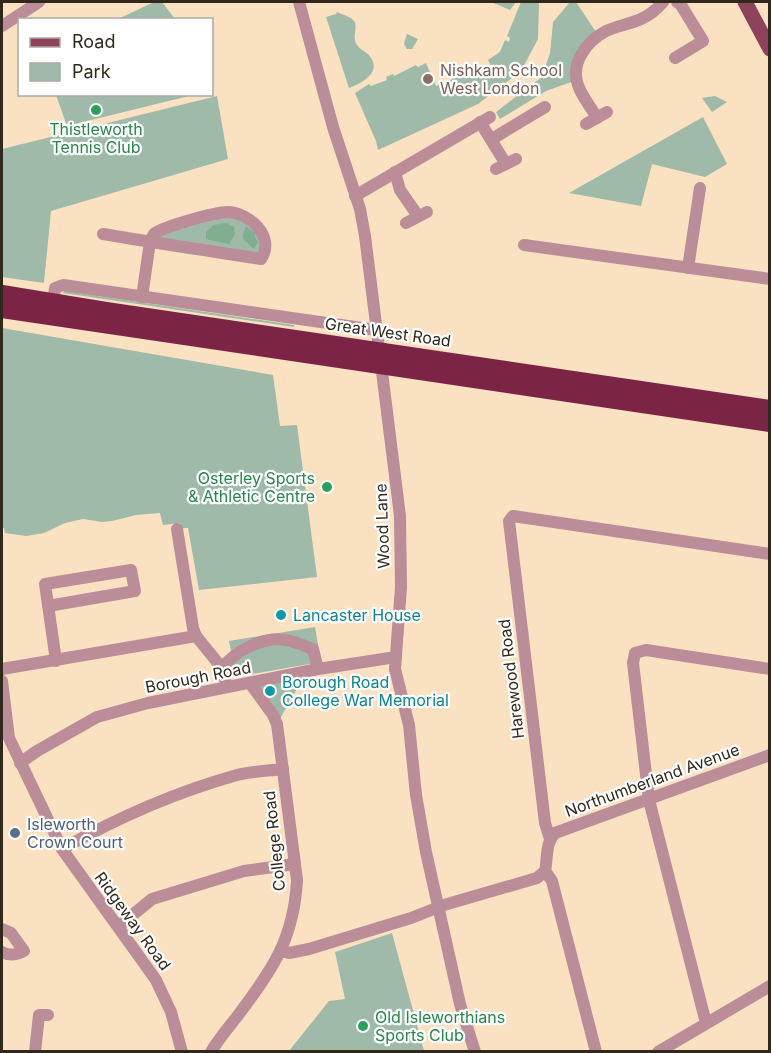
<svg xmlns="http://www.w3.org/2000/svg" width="771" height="1053" font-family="Inter,sans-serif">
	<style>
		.green { fill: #9fbaa8 }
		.forest { fill: #81ae91 }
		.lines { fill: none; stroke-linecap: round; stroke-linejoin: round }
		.minor { stroke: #ba8d99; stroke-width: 12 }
		.major { stroke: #8e425b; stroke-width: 15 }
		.highway { stroke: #7c2445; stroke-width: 18 }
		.education-dot { fill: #8d6e63; stroke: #fff; stroke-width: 2 }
		.leisure-dot { fill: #2e9e5b; stroke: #fff; stroke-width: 2 }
		.culture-dot { fill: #0f9aa8; stroke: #fff; stroke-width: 2 }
		.service-dot { fill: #5c6f8a; stroke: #fff; stroke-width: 2 }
		.labels { text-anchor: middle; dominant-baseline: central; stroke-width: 4.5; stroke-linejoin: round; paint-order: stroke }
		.education-label { font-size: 16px; fill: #785e54; stroke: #fff; text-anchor: start }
		.leisure-label { font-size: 16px; fill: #27864d; stroke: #fff }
		.street-label { font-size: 16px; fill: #31281c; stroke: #fff }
		.culture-label { font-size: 16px; fill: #0d838f; stroke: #fff; text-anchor: start }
		.service-label { font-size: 16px; fill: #4e5e75; stroke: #fff; text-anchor: start }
	</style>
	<rect width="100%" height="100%" fill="#f9e1c2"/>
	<g class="green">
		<path d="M154 2H162L175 19H118Z"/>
		<path d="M491 2H516L510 10Z"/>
		<path d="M521 2H539L538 39 521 71 478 104 378 150 376 141 355 93 369 84 371 86 387 80 386 77 393 74 394 76 416 65 418 67 426 63 436 86 474 70 481 79 494 71 488 60 500 52 505 40 509 42 510 38 507 36Z"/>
		<path d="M570 2H576L596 32 574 81 546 91 500 119 496 112 542 77 550 53 553 22Z"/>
		<path d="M337 12 351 18 355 22C357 30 352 38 357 45 360 49 364 51 368 54 384 71 363 83 349 88L326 17 336 14Z"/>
		<path d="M407 34 418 39 412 49H407L404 44Z"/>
		<path d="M56 95V94L193 95 67 126Z"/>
		<path d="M217 96 228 159 51 211 44 283 2 277V149Z"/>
		<path d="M715 96 727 102 712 112 702 98Z"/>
		<path d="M703 117 727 164 705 177 652 164 641 206 569 193Z"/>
		<path d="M225 216C243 218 251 227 262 241L259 254 159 240 161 235Z"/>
		<path d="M64 291 294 325V327L63 293Z"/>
		<path d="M2 328 273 375 280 426 297 425 317 577 199 590 188 528H181L180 523 163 525 160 513 136 515 112 521 102 522 83 519 65 523 44 533 26 536 5 533 4 528H2Z"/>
		<path d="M315 627 321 662 229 678 228 668 233 661 229 641Z"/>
		<path d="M307 671 277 724 250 683Z"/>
		<path d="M392 933 424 1051H289L329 1001 345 999 335 952Z"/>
	</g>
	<g class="forest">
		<path d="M227 223 234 227 235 234 229 244 206 239V232L213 225Z"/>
		<path d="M246 226 255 233V237L258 242 254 249 243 239V234Z"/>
	</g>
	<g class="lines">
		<g class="minor">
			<path d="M299 2 333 127 360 209 365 236 400 516 401 587 395 669 409 725 416 795 426 852 460 1004 475 1052"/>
			<path d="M2 26 39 2"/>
			<path d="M675 58 703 41 681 5 677 2"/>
			<path d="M597 118C591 107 582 97 578 85 570 63 587 41 606 31 617 26 630 24 641 19 650 15 657 9 663 2"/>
			<path d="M480 122 506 164"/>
			<path d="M586 124 607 112"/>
			<path d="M492 139 545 107"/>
			<path d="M496 169 516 159"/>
			<path d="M395 172 400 190 418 216"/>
			<path d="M355 196 490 117"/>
			<path d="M406 223 427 212"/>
			<path d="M103 234C156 243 209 251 261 259 276 237 249 212 227 212 216 212 162 227 154 234 153 235 151 240 150 242L142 297"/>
			<path d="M524 245 770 279"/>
			<path d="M688 268 700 188"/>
			<path d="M53 302 55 288 63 285 376 330"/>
			<path d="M177 529 193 628 196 636 222 668 227 687"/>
			<path d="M48 606 135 591 131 570 45 584 56 661"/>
			<path d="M222 668C235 651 264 636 285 640 295 641 304 646 313 649L318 669"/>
			<path d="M2 669 196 636"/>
			<path d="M2 681 9 738 62 849 156 980 171 1012 182 1052"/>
			<path d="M20 763 37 751 97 717 148 703 318 669 396 657"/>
			<path d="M550 839 545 823 509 521 513 516 770 554"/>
			<path d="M62 849C117 818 176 792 237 775 252 771 268 771 283 769"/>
			<path d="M545 871 552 881 596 1052"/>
			<path d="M119 926 152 899 244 871 295 864"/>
			<path d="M2 929 11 933 24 951C16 955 10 956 2 952"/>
			<path d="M281 951 289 953 309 949 411 918 444 905 537 878 545 871C548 857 545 844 555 833L770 755"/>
			<path d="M706 1023 649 800 633 663 635 653 646 650 770 669"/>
			<path d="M35 1052 39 1015H48"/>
			<path d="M211 1052C219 1038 230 1026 239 1014 273 969 294 938 297 880L277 724 273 715 250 683"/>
			<path d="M658 1052 770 986"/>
		</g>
		<path class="major" d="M745 2 770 49"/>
		<g class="highway">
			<path d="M2 294 106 311 770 409"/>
			<path d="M2 309 770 423"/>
		</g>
	</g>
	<circle class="education-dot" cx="428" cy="79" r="6"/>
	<g class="leisure-dot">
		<circle cx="96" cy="110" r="6"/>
		<circle cx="327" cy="487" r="6"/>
		<circle cx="363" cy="1026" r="6"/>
	</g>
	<g class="culture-dot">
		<circle cx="281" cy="615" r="6"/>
		<circle cx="270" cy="691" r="6"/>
	</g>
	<circle class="service-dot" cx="15" cy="833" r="6"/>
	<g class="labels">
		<g class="education-label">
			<text x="440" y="70">Nishkam School<tspan x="440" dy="18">West London</tspan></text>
		</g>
		<g class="leisure-label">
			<text x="96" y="129">Thistleworth<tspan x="96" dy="18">Tennis Club</tspan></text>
			<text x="315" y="478" text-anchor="end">Osterley Sports<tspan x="315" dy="18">&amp; Athletic Centre</tspan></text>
			<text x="375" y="1017" text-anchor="start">Old Isleworthians<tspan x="375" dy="18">Sports Club</tspan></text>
		</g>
		<g class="street-label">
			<text transform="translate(388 332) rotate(8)">Great West Road</text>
			<text transform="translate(382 526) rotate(-92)">Wood Lane</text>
			<text transform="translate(198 677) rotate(-11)">Borough Road</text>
			<text transform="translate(511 679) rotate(-97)">Harewood Road</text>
			<text transform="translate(652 780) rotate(-20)">Northumberland Avenue</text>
			<text transform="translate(274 841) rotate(-96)">College Road</text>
			<text transform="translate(133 921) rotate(54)">Ridgeway Road</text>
		</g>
		<g class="culture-label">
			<text x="293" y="615">Lancaster House</text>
			<text x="282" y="682">Borough Road<tspan x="282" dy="18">College War Memorial</tspan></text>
		</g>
		<g class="service-label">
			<text x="27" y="824">Isleworth<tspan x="27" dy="18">Crown Court</tspan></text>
		</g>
	</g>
	<rect width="771" height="1053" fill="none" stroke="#31281c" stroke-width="6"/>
	<rect x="18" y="18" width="195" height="78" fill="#ffffff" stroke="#ada9a4" stroke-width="1.5"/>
	<rect x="30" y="38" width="30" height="9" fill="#8e425b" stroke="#ada9a4" stroke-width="1.5"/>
	<text x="72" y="48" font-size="18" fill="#31281c">Road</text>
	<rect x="30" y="63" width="30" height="18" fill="#9fbaa8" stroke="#ada9a4" stroke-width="1.5"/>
	<text x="72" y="78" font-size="18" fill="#31281c">Park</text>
</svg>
